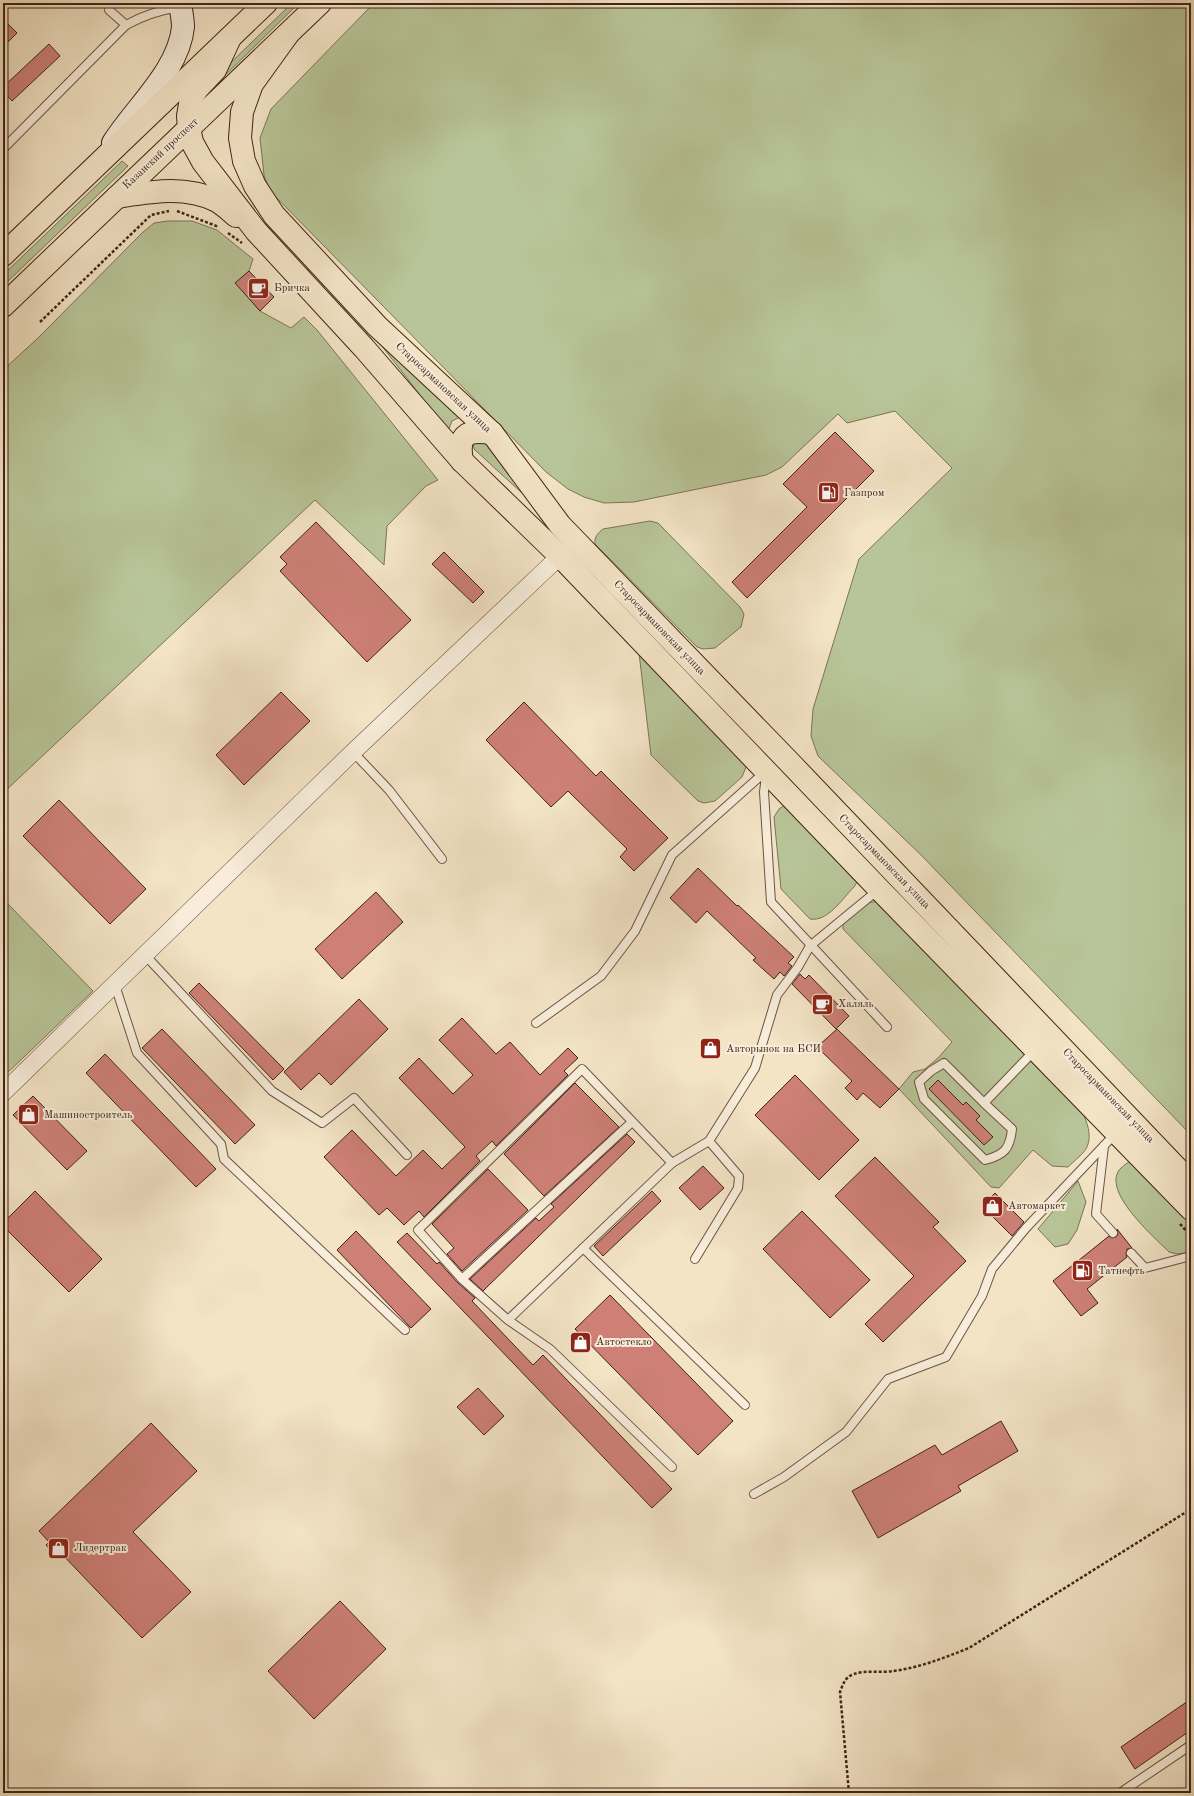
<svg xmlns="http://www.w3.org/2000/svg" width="1194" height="1796" font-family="'Old Standard TT',serif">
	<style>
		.green { fill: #b8c598; stroke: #7c7457 }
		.building { fill: #ce8077; stroke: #412316 }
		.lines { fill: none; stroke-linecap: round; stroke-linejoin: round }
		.service-casing { stroke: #6e5342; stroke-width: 10 }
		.minor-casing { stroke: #6e5342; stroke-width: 18 }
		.secondary-casing { stroke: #412316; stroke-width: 24 }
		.primary-casing { stroke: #412316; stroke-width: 24 }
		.path { stroke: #412316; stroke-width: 2.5; stroke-dasharray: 3 2; stroke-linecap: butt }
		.service { stroke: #f7edda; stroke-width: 8 }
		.minor { stroke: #f7edda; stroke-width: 17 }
		.secondary { stroke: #f7edda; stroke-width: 22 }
		.primary { stroke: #f3e4c6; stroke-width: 22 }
		.labels { text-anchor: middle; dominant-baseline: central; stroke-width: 4; stroke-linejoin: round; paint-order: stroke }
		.street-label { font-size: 11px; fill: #412316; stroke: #f7edda }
		.poi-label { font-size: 11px; fill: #412316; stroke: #f7edda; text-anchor: start }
	</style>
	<rect width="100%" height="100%" fill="#f3e4c6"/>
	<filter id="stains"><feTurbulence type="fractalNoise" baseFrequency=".005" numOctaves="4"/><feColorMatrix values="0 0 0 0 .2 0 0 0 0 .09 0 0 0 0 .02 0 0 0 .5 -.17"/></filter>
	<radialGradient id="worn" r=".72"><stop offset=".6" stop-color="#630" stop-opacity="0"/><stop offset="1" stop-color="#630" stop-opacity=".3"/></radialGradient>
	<g class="green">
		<path d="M292 3H299L207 93 211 82Z"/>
		<path d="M374 3H1191V1135L921 855 818 756 811 736 813 709 859 559 952 468 895 411 847 423 838 414 782 467 766 475 634 502 604 503 584 497 568 489 546 472 270 191 264 175 260 138 271 109Z"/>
		<path d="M122 161 128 166 3 286V275Z"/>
		<path d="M168 221H192L217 230 253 259 249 271 236 283 260 311 291 328 304 317 317 330 438 480 426 486 387 526 384 565 315 500 3 793V370L38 338 142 233 154 223Z"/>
		<path d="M378 341 462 416 452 421 448 431Z"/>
		<path d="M484 439 548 517 474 449 473 441Z"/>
		<path d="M650 521 658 523 740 607 744 614 741 627 715 648 703 649 697 647 595 544C594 537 598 533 603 529Z"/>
		<path d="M639 653 743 761 746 767 742 777 715 801 704 803 698 801 651 755Z"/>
		<path d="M786 804 857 882 854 887C842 899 828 922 810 919L781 889 774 817 779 809Z"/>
		<path d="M3 899 93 991 3 1077Z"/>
		<path d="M878 901 1078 1104C1085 1117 1094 1134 1086 1149 1082 1155 1074 1161 1068 1167L1052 1166 1033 1150 999 1188 991 1187 899 1089 913 1072 925 1069 938 1058 952 1042 843 929V924L868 903Z"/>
		<path d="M1130 1161 1191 1218V1252L1177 1254 1169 1252C1154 1237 1101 1191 1120 1169 1123 1166 1127 1163 1130 1161Z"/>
		<path d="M1078 1181 1086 1202 1077 1230 1068 1244 1055 1247 1038 1229Z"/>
	</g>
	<g class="building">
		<path d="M3 19 17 33 3 47Z"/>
		<path d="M49 44 60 56 12 101 3 91V87Z"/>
		<path d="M249 271 274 297 260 311 235 283Z"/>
		<path d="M835 432 874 471 747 598 732 582 807 507 783 484Z"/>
		<path d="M316 522 411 620 367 662 280 571 287 564 280 557Z"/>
		<path d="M444 552 484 592 473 603 432 564Z"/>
		<path d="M281 692 310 721 244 785 216 755Z"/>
		<path d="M524 702 596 776 601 771 668 838 634 871 620 857 627 849 568 791 551 807 486 740Z"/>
		<path d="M59 800 146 889 110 924 23 836Z"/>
		<path d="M698 868 737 906 738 905 794 957 788 963 792 966 784 976 780 972 774 979 753 960 756 958 707 911 696 923 670 898Z"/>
		<path d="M376 892 403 922 342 979 315 949Z"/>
		<path d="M800 974 805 979 809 975 849 1016 836 1029 792 984Z"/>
		<path d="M199 983 284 1069 273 1080 189 993Z"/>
		<path d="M359 999 388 1029 331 1085 319 1073 301 1090 284 1072Z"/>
		<path d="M462 1018 496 1054 510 1042 540 1075 568 1048 578 1058 564 1071 568 1075 496 1146 492 1141 476 1156 480 1161 424 1217 419 1211 404 1225 387 1208 379 1215 324 1157 352 1130 396 1176 423 1150 442 1169 465 1147 399 1078 419 1058 453 1094 473 1075 439 1040Z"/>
		<path d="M162 1029 255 1125 235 1144 142 1048Z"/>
		<path d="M837 1029 899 1089 880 1108 863 1093 857 1100 845 1088 852 1081 817 1047Z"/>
		<path d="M105 1054 216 1169 196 1187 86 1073Z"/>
		<path d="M795 1075 859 1140 819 1180 755 1115Z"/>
		<path d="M938 1080 963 1105 966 1102 980 1116 976 1120 993 1137 984 1145 929 1089Z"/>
		<path d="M575 1083 619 1127 544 1196 504 1154Z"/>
		<path d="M33 1096 87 1151 67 1170 13 1115Z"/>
		<path d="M627 1134 635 1142 483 1291 470 1279 536 1218 539 1221 554 1207 551 1204Z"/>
		<path d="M875 1157 939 1222 933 1227 966 1261 883 1342 865 1324 914 1276 835 1196Z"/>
		<path d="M703 1166 724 1188 700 1210 679 1188Z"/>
		<path d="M488 1169 528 1210 462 1271 447 1254 454 1248 432 1224Z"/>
		<path d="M35 1191 102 1259 69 1292 3 1226V1223Z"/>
		<path d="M652 1191 661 1201 603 1256 594 1246Z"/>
		<path d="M995 1193 1024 1222 1012 1236 982 1206Z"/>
		<path d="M802 1211 870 1280 830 1318 763 1249Z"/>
		<path d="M1117 1229 1132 1248 1127 1249 1126 1254 1127 1257 1087 1289 1098 1303 1081 1316 1053 1281 1109 1236 1112 1238 1116 1237 1118 1234Z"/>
		<path d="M356 1231 431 1309 411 1328 337 1250Z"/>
		<path d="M407 1233 437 1264 439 1262 458 1283 475 1298 472 1301 533 1365 543 1355 672 1489 652 1508 397 1242Z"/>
		<path d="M610 1295 733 1421 698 1455 575 1329Z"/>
		<path d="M478 1388 504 1416 484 1435 457 1407Z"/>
		<path d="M1001 1421 1018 1451 958 1486 961 1491 878 1538 852 1491 935 1445 942 1455Z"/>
		<path d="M151 1423 197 1471 133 1532 191 1592 142 1638 58 1550 54 1554 46 1545 49 1542 39 1531Z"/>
		<path d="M340 1601 386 1649 314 1719 268 1671Z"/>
		<path d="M1191 1699V1730L1135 1769 1121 1747Z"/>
	</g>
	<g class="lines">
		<defs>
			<g id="service">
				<path d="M109 10 126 25"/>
				<path d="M3 149 126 25C144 15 160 10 180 7"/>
				<path d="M353 752 389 790 442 859"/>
				<path d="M766 776 764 792 771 902 887 1027"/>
				<path d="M145 955 272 1091 322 1123 354 1098 407 1155"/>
				<path d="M115 985 137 1053 221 1144 224 1159 405 1330"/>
				<path d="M536 1023 601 976 635 931 672 855 766 771"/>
				<path d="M984 1103 1012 1129C1010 1149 1004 1155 985 1160L924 1099 919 1082 931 1071 944 1063 984 1103 1035 1050"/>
				<path d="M1104 1146 1096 1214 1113 1233"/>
				<path d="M672 1163 709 1141 755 1068 777 995 798 967 810 946 878 890"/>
				<path d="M583 1248 745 1405"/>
				<path d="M1131 1253 1145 1268 1191 1256"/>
				<path d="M695 1259 738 1188 739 1176 709 1141"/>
				<path d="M462 1279 632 1122"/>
				<path d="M508 1320 462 1279 418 1230 582 1069 672 1163 508 1320 550 1349 672 1467"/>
				<path d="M754 1494 784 1477 846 1432 888 1379 946 1357 982 1296 992 1269 1026 1228 1115 1134"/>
				<path d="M1120 1793 1191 1745"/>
			</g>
			<path id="minor" d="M3 1093 353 752 560 556"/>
			<path id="secondary" d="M113 143C135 108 179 70 183 27 183 19 181 11 180 3"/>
			<g id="primary">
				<path d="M288 34 252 84 242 112 240 138 244 161 255 186 274 215 377 326 492 433 560 525 794 767 1191 1183"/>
				<path d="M230 38 215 70 198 88 191 98 188 116 189 128 192 142 203 162 256 231 364 348 462 461 560 556 879 889 1191 1209"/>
				<path d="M117 197C150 192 185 185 217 201 224 205 230 211 236 216"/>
				<path d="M3 255 266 3"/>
				<path d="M3 306 320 3"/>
				<path d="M462 461C457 434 467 430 492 433"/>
			</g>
		</defs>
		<use href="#service" class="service-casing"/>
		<use href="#minor" class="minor-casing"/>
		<use href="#secondary" class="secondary-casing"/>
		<use href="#primary" class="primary-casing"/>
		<g class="path">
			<path d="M177 211 219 227"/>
			<path d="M228 233 242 243"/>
			<path d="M40 322 151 215 169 211"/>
			<path d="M1180 1224 1191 1236"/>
			<path d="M849 1793 840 1692C843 1684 845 1677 854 1674 864 1670 882 1673 894 1671 921 1667 944 1658 969 1648L1191 1509"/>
		</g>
		<use href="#service" class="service"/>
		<use href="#minor" class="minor"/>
		<use href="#secondary" class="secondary"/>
		<use href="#primary" class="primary"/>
	</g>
	<defs>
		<symbol id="cafe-square" viewBox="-11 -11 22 22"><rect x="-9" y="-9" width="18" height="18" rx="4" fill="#8f2418" stroke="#f7edda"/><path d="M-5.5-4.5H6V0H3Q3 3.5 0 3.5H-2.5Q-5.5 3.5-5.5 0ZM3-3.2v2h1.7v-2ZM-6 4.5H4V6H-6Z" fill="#fff"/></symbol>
		<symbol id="fuel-square" viewBox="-11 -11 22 22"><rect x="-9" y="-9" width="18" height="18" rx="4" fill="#8f2418" stroke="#f7edda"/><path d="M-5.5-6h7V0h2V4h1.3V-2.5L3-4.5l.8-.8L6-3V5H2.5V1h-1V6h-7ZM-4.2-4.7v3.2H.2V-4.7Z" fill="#fff"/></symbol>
		<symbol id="shop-square" viewBox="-11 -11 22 22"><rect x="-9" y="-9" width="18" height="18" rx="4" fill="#8f2418" stroke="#f7edda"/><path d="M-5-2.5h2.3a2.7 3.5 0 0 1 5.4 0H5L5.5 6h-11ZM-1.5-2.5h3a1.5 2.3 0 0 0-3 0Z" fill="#fff"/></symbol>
	</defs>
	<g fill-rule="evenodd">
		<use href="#cafe-square" x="246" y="276" width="25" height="25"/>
		<use href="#fuel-square" x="816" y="480" width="25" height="25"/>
		<use href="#cafe-square" x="810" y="992" width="25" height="25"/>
		<use href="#shop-square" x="698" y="1036" width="25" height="25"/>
		<use href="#shop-square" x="16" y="1102" width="25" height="25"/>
		<use href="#shop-square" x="980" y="1194" width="25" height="25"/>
		<use href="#fuel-square" x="1070" y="1258" width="25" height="25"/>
		<use href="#shop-square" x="568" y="1330" width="25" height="25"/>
		<use href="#shop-square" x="46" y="1536" width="25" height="25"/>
	</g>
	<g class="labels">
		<g class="street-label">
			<text transform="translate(161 154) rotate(-43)">Казанский проспект</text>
			<text transform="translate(443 388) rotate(43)">Старосармановская улица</text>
			<text transform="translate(659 628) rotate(46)">Старосармановская улица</text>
			<text transform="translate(884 862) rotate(46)">Старосармановская улица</text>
			<text transform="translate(1108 1096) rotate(46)">Старосармановская улица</text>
		</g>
		<g class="poi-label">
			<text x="274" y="288">Бричка</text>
			<text x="844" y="493">Газпром</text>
			<text x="838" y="1004">Халяль</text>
			<text x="726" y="1049">Авторынок на БСИ</text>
			<text x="44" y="1115">Машиностроитель</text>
			<text x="1008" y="1206">Автомаркет</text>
			<text x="1098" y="1271">Татнефть</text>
			<text x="596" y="1342">Автостекло</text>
			<text x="74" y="1548">Лидертрак</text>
		</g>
	</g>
	<rect width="1194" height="1796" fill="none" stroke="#f3e4c6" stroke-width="16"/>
	<rect x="4" y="4" width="1186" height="1788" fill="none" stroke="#412316" stroke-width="2"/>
	<rect x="8" y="8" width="1178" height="1780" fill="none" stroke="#412316"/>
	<rect width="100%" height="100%" filter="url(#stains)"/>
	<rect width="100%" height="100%" fill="url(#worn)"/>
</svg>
